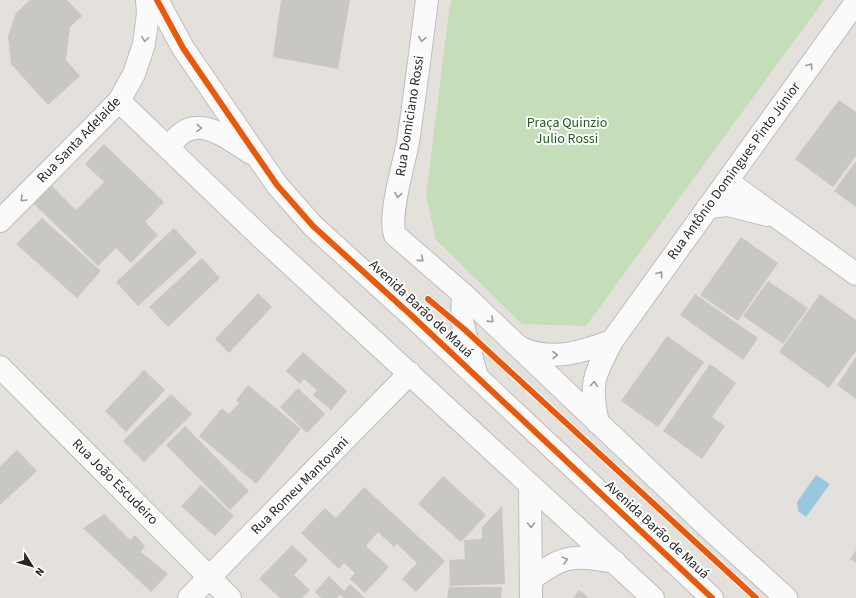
<svg xmlns="http://www.w3.org/2000/svg" width="856" height="598" font-family="'Source Sans 3',sans-serif">
	<style>
		.green { fill: #c5ddb8 }
		.water { fill: #98c8de }
		.building { fill: #c9c7c3 }
		.lines { fill: none; stroke-linecap: round; stroke-linejoin: round }
		.street-casing { stroke: #bebdbd; stroke-width: 24 }
		.secondary-casing { stroke: #bebdbd; stroke-width: 24 }
		.street { stroke: #fbfafa; stroke-width: 22 }
		.secondary { stroke: #fbfafa; stroke-width: 22 }
		.cycleway-casing { stroke: #fff; stroke-width: 8 }
		.cycleway { stroke: #e8590c; stroke-width: 6 }
		.oneway { stroke: #9b9b9b }
		.labels { text-anchor: middle; dominant-baseline: central; stroke-width: 4; stroke-linejoin: round; paint-order: stroke }
		.street-label { font-size: 14px; fill: #262626; stroke: #fff }
		.park-label { font-size: 14px; fill: #295920; stroke: #fff }
	</style>
	<rect width="100%" height="100%" fill="#e4e1dc"/>
	<path class="green" d="M452 0H824L586 326 522 324 436 240 426 196 450 3Z"/>
	<path class="water" d="M816 475 830 484 806 517 798 511 797 502Z"/>
	<g class="building">
		<path d="M30 0H67L82 16 70 27 66 60 80 76 48 105 11 64 8 36 16 13Z"/>
		<path d="M281 0H350L338 69 273 57Z"/>
		<path d="M839 100 856 112V156L833 187 795 159Z"/>
		<path d="M104 144 164 202 145 222 158 235 131 263 116 248 98 266 33 203 51 185 76 210 104 182 85 164Z"/>
		<path d="M856 161V207L834 191Z"/>
		<path d="M42 218 101 271 77 298 16 244Z"/>
		<path d="M174 228 197 253 138 306 116 282Z"/>
		<path d="M741 237 778 263 738 321 700 295Z"/>
		<path d="M202 258 220 278 168 327 149 307Z"/>
		<path d="M768 281 808 308 783 344 743 316Z"/>
		<path d="M258 293 272 307 229 353 215 339Z"/>
		<path d="M695 294 758 338 743 360 680 315Z"/>
		<path d="M820 294 856 320V351L829 388 779 352Z"/>
		<path d="M667 336 704 362 658 427 621 401Z"/>
		<path d="M303 352 347 391 331 410 313 395 317 390 304 379 300 384 286 371Z"/>
		<path d="M856 357V399L837 385Z"/>
		<path d="M710 364 736 383 712 417 725 426 702 459 663 431Z"/>
		<path d="M144 370 165 390 126 432 105 411Z"/>
		<path d="M248 385 301 429 256 484 199 436 222 408 229 414 239 403 236 400Z"/>
		<path d="M298 388 325 414 307 433 280 407Z"/>
		<path d="M171 394 192 414 144 462 123 441Z"/>
		<path d="M185 426 249 491 230 510 166 445Z"/>
		<path d="M17 450 37 471 0 505V466Z"/>
		<path d="M443 476 486 515 461 542 418 504Z"/>
		<path d="M201 485 234 516 215 536 181 506Z"/>
		<path d="M364 487 445 561 416 592 402 579 417 563 397 544 394 547 378 532 366 546 389 567 365 593 350 579 355 573 344 563 339 569 301 533 325 508 336 518Z"/>
		<path d="M502 506 505 584 450 586 449 560 465 559 464 540 482 539V527Z"/>
		<path d="M104 514 130 540 135 535 145 546 141 552 168 574 151 592 83 528Z"/>
		<path d="M292 545 308 560 294 575 310 590 302 598H280L259 579Z"/>
		<path d="M856 550V563L850 559Z"/>
		<path d="M329 576 344 591 350 584 365 598H344L340 595 337 598H321L315 592Z"/>
		<path d="M449 587H502L501 598H447Z"/>
		<path d="M579 590 589 598H573Z"/>
	</g>
	<g class="lines">
		<defs>
			<g id="street">
				<path d="M427 0C421 47 415 95 408 142 404 164 388 216 395 235L463 294 709 528 786 598"/>
				<path d="M119 101 262 238 653 598"/>
				<path d="M727 181 856 274"/>
				<path d="M708 207 728 205 767 215"/>
				<path d="M0 221 119 101 134 74 144 44 148 14 147 0"/>
				<path d="M521 348C552 362 581 352 612 341"/>
				<path d="M0 367 230 598"/>
				<path d="M598 423C589 382 594 376 612 341L856 2"/>
				<path d="M530 486 531 598"/>
				<path d="M532 579C564 554 575 555 615 562"/>
				<path d="M189 598 410 373"/>
			</g>
			<g id="secondary">
				<path d="M157 0 183 48 257 156 277 185 313 226 412 316 712 598"/>
				<path d="M169 148C193 109 222 135 251 153"/>
				<path d="M463 294 462 321 477 377"/>
			</g>
		</defs>
		<use href="#street" class="street-casing"/>
		<use href="#secondary" class="secondary-casing"/>
		<use href="#street" class="street"/>
		<use href="#secondary" class="secondary"/>
		<defs>
			<g id="cycleway">
				<path d="M157 0 183 48 257 156 277 185 313 226 412 316 712 598"/>
				<path d="M428 299 464 329 756 598"/>
			</g>
		</defs>
		<use href="#cycleway" class="cycleway-casing"/>
		<use href="#cycleway" class="cycleway"/>
	</g>
	<defs><path id="oneway-chevron" d="M-2-3.5L2.5 0L-2 3.5" fill="none" stroke-width="1.6" stroke-linecap="round" stroke-linejoin="round"/></defs>
	<g class="oneway">
		<use href="#oneway-chevron" transform="translate(145 39) rotate(98)"/>
		<use href="#oneway-chevron" transform="translate(422 39) rotate(98)"/>
		<use href="#oneway-chevron" transform="translate(810 66) rotate(-54)"/>
		<use href="#oneway-chevron" transform="translate(199 128) rotate(2)"/>
		<use href="#oneway-chevron" transform="translate(398 195) rotate(101)"/>
		<use href="#oneway-chevron" transform="translate(23 199) rotate(135)"/>
		<use href="#oneway-chevron" transform="translate(421 259) rotate(40)"/>
		<use href="#oneway-chevron" transform="translate(660 274) rotate(-54)"/>
		<use href="#oneway-chevron" transform="translate(491 320) rotate(44)"/>
		<use href="#oneway-chevron" transform="translate(555 355) rotate(-1)"/>
		<use href="#oneway-chevron" transform="translate(594 384) rotate(-86)"/>
		<use href="#oneway-chevron" transform="translate(531 525) rotate(89)"/>
		<use href="#oneway-chevron" transform="translate(565 560) rotate(-15)"/>
	</g>
	<g class="labels">
		<g class="street-label">
			<text transform="translate(410 116) rotate(-81)">Rua Domiciano Rossi</text>
			<text transform="translate(79 140) rotate(-46)">Rua Santa Adelaide</text>
			<text transform="translate(734 171) rotate(-54)">Rua Antônio Domingues Pinto Júnior</text>
			<text transform="translate(421 309) rotate(43)">Avenida Barão de Mauá</text>
			<text transform="translate(115 482) rotate(45)">Rua João Escudeiro</text>
			<text transform="translate(300 486) rotate(-45)">Rua Romeu Mantovani</text>
			<text transform="translate(657 530) rotate(43)">Avenida Barão de Mauá</text>
		</g>
		<g class="park-label">
			<text x="567" y="123">Praça Quinzio<tspan x="567" dy="16">Julio Rossi</tspan></text>
		</g>
	</g>
	<g transform="translate(32 566) rotate(127)" stroke="#ffffff" stroke-width="3" paint-order="stroke">
	<path d="M0-3L7 15L0 10L-7 15Z" fill="#262626"/>
	<text y="-6" font-size="11" font-weight="bold" text-anchor="middle" fill="#262626">N</text>
	</g>
</svg>
